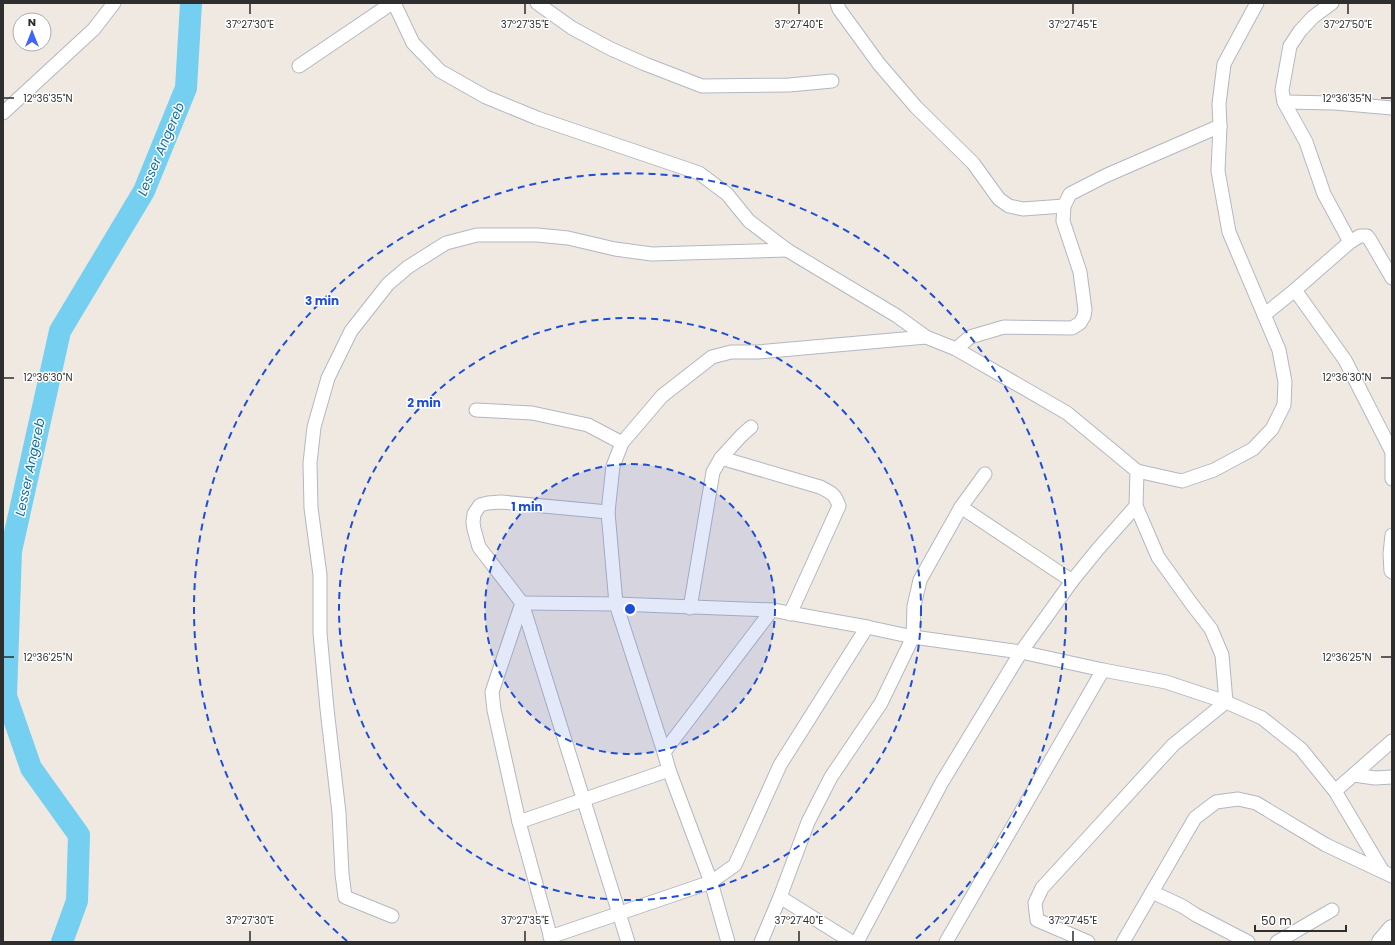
<svg xmlns="http://www.w3.org/2000/svg" width="1395" height="945" font-family="Poppins,sans-serif">
	<style>
		.lines { fill: none; stroke-linecap: round; stroke-linejoin: round }
		.river { stroke: #75cff0; stroke-width: 22 }
		.street-casing { stroke: #b4b7c1; stroke-width: 15 }
		.secondary-casing { stroke: #b4b7c1; stroke-width: 20 }
		.street { stroke: #fff; stroke-width: 13 }
		.secondary { stroke: #fff; stroke-width: 18 }
		.ticks { fill: none; stroke: #2e2e2e; stroke-width: 1.5 }
		.ring { fill: none; stroke: #1d4ed8; stroke-width: 2; stroke-dasharray: 7 5 }
		.labels { text-anchor: middle; dominant-baseline: central; stroke-width: 3; stroke-linejoin: round; paint-order: stroke }
		.water-label { font-size: 13px; font-style: italic; fill: #0d6fa3; stroke: #fff }
		.ticks-label { font-size: 10px; text-anchor: middle; fill: #2e2e2e; stroke: #fff; stroke-width: 3; stroke-linejoin: round; paint-order: stroke }
		.centre { fill: #1d4ed8; stroke: #fff; stroke-width: 2 }
		.ring-label { font-size: 12px; text-anchor: middle; font-weight: bold; fill: #1d4ed8; stroke: #fff; stroke-width: 3; stroke-linejoin: round; paint-order: stroke }
	</style>
	<rect width="100%" height="100%" fill="#efe9e1"/>
	<g class="lines">
		<path class="river" d="M62 942 77 901 79 835 31 768 6 696 11 551 60 331 144 191 186 88 191 3"/>
		<defs>
			<g id="street">
				<path d="M394 3 413 43 440 71 486 97 537 118 699 173 727 194 749 221 787 250 897 316 926 337 956 349 1067 413 1137 471 1182 481 1214 470 1253 449 1272 429 1284 405 1285 382 1279 350 1229 232 1218 171 1220 126 1219 104 1224 64 1257 3"/>
				<path d="M537 3 572 28 611 49 645 64 702 86 789 85 832 81"/>
				<path d="M837 3 839 9 879 64 916 107 973 163 999 199 1009 206 1023 209 1064 206"/>
				<path d="M1332 3 1313 17 1300 31 1290 46 1282 90 1284 102 1306 142 1324 194 1350 242"/>
				<path d="M299 66 392 3"/>
				<path d="M1284 102 1335 103 1392 108"/>
				<path d="M3 113 94 29 114 3"/>
				<path d="M1295 290 1345 360 1392 452V479"/>
				<path d="M1264 315 1295 290 1350 242 1360 236H1367L1370 240 1392 278"/>
				<path d="M956 349 970 337 1004 327 1072 328 1080 323 1084 316 1085 310 1080 272 1063 221 1064 206 1070 194 1105 176 1220 126"/>
				<path d="M476 410 532 413 588 425 622 443"/>
				<path d="M721 458 820 487C832 493 835 494 839 506L790 614"/>
				<path d="M961 507 1072 581"/>
				<path d="M608 512 501 502 488 503 480 505 474 514 473 522 474 529 479 547 522 603 628 942"/>
				<path d="M1392 535 1390 554 1391 571 1392 572"/>
				<path d="M522 603 616 604 772 610 867 627 913 637 1021 652 1103 670 1166 682 1226 702 1262 718 1301 749 1335 791 1382 870"/>
				<path d="M522 603 492 692 494 710 519 822 552 942"/>
				<path d="M690 608 713 472 721 458 741 436 751 427"/>
				<path d="M664 752 772 610"/>
				<path d="M1354 775 1375 778 1392 777"/>
				<path d="M1335 791 1392 741"/>
				<path d="M519 822 669 770"/>
				<path d="M1152 892 1182 906 1196 915 1248 942"/>
				<path d="M780 897 852 942"/>
				<path d="M392 916 345 897 342 874 339 813 327 709 320 633V575L311 508 310 463 314 427 328 378 351 331 388 284 408 267 446 243 477 235H537L568 238 615 249 652 254 787 250"/>
				<path d="M550 937 711 882 735 865 780 765 867 627"/>
				<path d="M728 942 711 882 669 770 664 752 616 604 608 512 613 466 622 443 662 396 712 357 731 352H758L926 337"/>
				<path d="M761 942 780 897 808 822 831 777 881 703 913 637 914 606 920 580 961 507 985 474"/>
				<path d="M857 942 942 782 1021 652 1072 581 1098 549 1136 506"/>
				<path d="M946 942 1103 670"/>
				<path d="M1088 942 1037 920 1035 903 1042 888 1173 745 1226 702 1222 655 1211 629 1191 603 1158 557 1136 506 1137 471"/>
				<path d="M1123 942 1195 818 1216 802 1238 799 1256 803 1326 845 1392 876"/>
				<path d="M1277 942 1332 910"/>
			</g>
			<path id="secondary" d="M1381 942 1392 929"/>
		</defs>
		<use href="#street" class="street-casing"/>
		<use href="#secondary" class="secondary-casing"/>
		<use href="#street" class="street"/>
		<use href="#secondary" class="secondary"/>
	</g>
	<path class="ticks" d="M250 4V14M525 4V14M799 4V14M1073 4V14M1348 4V14M4 98H14M1381 98H1391M4 378H14M1381 378H1391M4 657H14M1381 657H1391M250 931V941M525 931V941M799 931V941M1073 931V941"/>
	<circle cx="630" cy="609" r="145" fill="#1d4ed8" fill-opacity=".12"/>
	<g class="ring">
		<circle cx="630" cy="609" r="145"/>
		<circle cx="630" cy="609" r="291"/>
		<path d="M347 941A436 436 0 1 1 913 941"/>
	</g>
	<g class="labels">
		<g class="water-label">
			<text transform="translate(161 149) rotate(-67)">Lesser Angereb</text>
			<text transform="translate(30 467) rotate(-78)">Lesser Angereb</text>
		</g>
	</g>
	<g class="ticks-label">
		<text x="250" y="28">37°27'30"E</text>
		<text x="525" y="28">37°27'35"E</text>
		<text x="799" y="28">37°27'40"E</text>
		<text x="1073" y="28">37°27'45"E</text>
		<text x="1348" y="28">37°27'50"E</text>
		<text x="48" y="102">12°36'35"N</text>
		<text x="1347" y="102">12°36'35"N</text>
		<text x="48" y="381">12°36'30"N</text>
		<text x="1347" y="381">12°36'30"N</text>
		<text x="48" y="661">12°36'25"N</text>
		<text x="1347" y="661">12°36'25"N</text>
		<text x="250" y="924">37°27'30"E</text>
		<text x="525" y="924">37°27'35"E</text>
		<text x="799" y="924">37°27'40"E</text>
		<text x="1073" y="924">37°27'45"E</text>
	</g>
	<circle cx="630" cy="609" r="6" class="centre"/>
	<g class="ring-label">
		<text x="322" y="305">3 min</text>
		<text x="424" y="407">2 min</text>
		<text x="527" y="511">1 min</text>
	</g>
	<rect width="1395" height="945" fill="none" stroke="#2e2e2e" stroke-width="8"/>
	<g transform="translate(32 32)"><circle r="19" fill="#ffffff" stroke="#ababab"/>
	<path d="M0-3L7 15L0 10L-7 15Z" fill="#4264fb"/>
	<text y="-6" font-size="11" font-weight="bold" text-anchor="middle" fill="#2e2e2e">N</text>
	</g>
	<path d="M1255 925v6h91v-6" fill="none" stroke="#2e2e2e" stroke-width="2"/>
	<text x="1261" y="925" font-size="12" fill="#2e2e2e" stroke="#ffffff" stroke-width="3" paint-order="stroke">50 m</text>
</svg>
